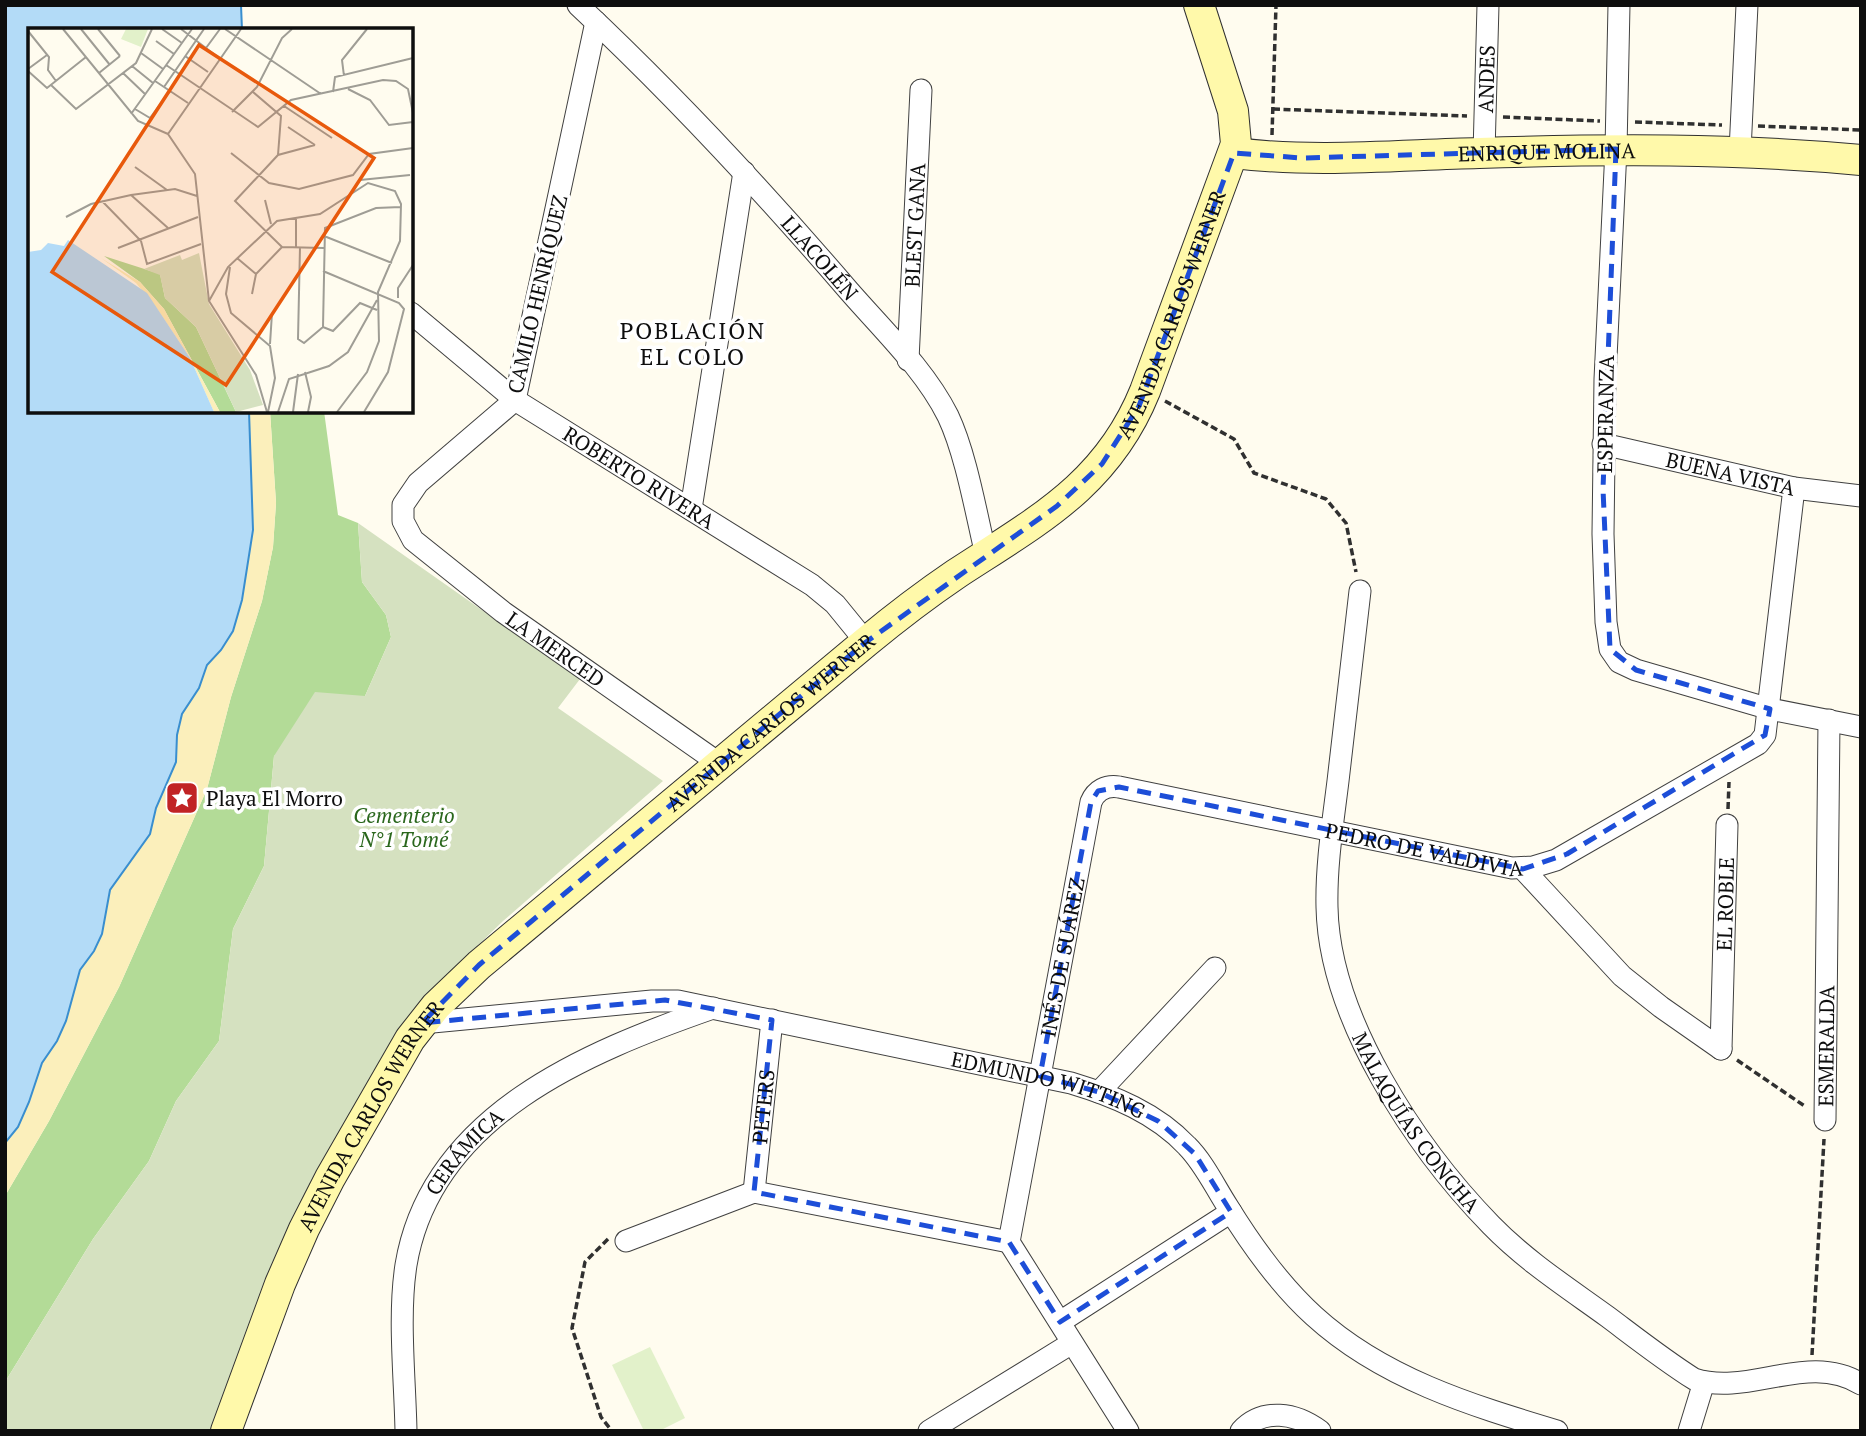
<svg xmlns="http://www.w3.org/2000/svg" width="1866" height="1436" font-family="'PT Serif',serif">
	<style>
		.forest { fill: #b3db97 }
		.sand { fill: #fbefbb }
		.cemetery { fill: #d5e1c0 }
		.pitch { fill: #e2f1ca }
		.water { fill: #b3dbf7; stroke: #398ecf; stroke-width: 2 }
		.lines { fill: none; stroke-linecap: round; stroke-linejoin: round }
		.street-casing { stroke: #414141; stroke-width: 23 }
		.secondary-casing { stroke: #303030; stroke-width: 32 }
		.path { stroke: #303030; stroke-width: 3.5; stroke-dasharray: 7 3.5; stroke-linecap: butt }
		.street { stroke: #fff; stroke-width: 21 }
		.secondary { stroke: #fff9aa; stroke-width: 30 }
		.marked { fill: none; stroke: #1d4ed8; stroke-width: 5; stroke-dasharray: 14 9; stroke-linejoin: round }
		.labels { text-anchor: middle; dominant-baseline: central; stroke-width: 7; stroke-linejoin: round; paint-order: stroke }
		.street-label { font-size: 21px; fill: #0e0e0e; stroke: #fff }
		.poi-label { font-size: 21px; fill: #0e0e0e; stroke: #fff; text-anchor: start }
		.park-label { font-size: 21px; font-style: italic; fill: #2a671d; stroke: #fff }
		.neighbourhood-label { font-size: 23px; letter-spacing: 2px; fill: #0e0e0e; stroke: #fff }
		.inset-road { fill: none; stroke: #9f9d95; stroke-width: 2 }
		.view { fill: #e8590c; fill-opacity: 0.15; stroke: #e8590c; stroke-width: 3.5 }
		.inset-edge { fill: none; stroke: #0e0e0e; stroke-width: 3.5 }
	</style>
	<rect width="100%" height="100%" fill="#fffcef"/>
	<path class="forest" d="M270 411H324L338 515 358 523 362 582 386 615 391 637 365 696 274 756 264 866 233 929 219 1041 176 1101 149 1161 93 1239 5 1382V1196L49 1121 119 987 207 789 231 697 262 601 273 547 276 503Z"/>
	<path class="sand" d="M249 411H270L276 503 273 547 262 601 231 697 207 789 119 987 49 1121 5 1196V1143L18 1127 29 1102 42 1063 57 1041 66 1021 80 970 94 951 102 934 110 890 150 834 156 808 176 762 177 735 182 714 199 688 207 665 221 650 253 530Z"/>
	<path class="cemetery" d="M358 523 580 679 558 708 663 781 503 921 424 998 400 1031 293 1218 211 1431H5V1382L93 1239 149 1161 176 1101 219 1041 233 929 264 866 274 756 315 692 365 696 391 637 386 615 362 582Z"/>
	<path class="pitch" d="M650 1347 685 1418 659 1431H644L612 1365Z"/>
	<path class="water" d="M5 5H241L242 30H30V411H249L253 530 242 600 233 631 221 650 207 665 199 688 182 714 177 735 176 762 156 808 150 834 110 890 102 934 94 951 80 970 66 1021 57 1041 42 1063 29 1102 18 1127 5 1143Z"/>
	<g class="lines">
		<defs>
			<g id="street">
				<path id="s1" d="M578 5C674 95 764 192 849 291 883 330 925 370 948 416 966 454 976 513 986 555"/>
				<path d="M1619 5 1616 149 1605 379 1603 534 1606 622 1610 649 1619 662 1636 670 1770 709 1861 727"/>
				<path id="s2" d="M596 22 515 400 418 483 403 505V521L413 540 503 612 720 764"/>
				<path d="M1740 151 1747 5"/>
				<path id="s3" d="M1484 153 1488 5"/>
				<path id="s4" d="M411 313 515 400 812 585 835 604 866 642"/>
				<path id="s5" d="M908 360 921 90"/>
				<path id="s6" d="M1603 444 1794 488 1861 496"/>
				<path d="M691 509 744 172"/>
				<path id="s7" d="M1360 591C1353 654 1345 717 1338 781 1333 822 1326 865 1327 907 1329 1018 1416 1148 1491 1225 1526 1261 1568 1288 1608 1317 1636 1338 1664 1360 1694 1379 1749 1397 1808 1351 1861 1384"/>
				<path d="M1523 869 1622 976 1661 1007 1721 1049"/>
				<path id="s8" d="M422 1023 652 1001H678L1071 1083C1114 1096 1156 1113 1187 1146 1204 1163 1215 1187 1228 1207 1252 1246 1280 1285 1314 1316 1382 1378 1470 1405 1557 1431"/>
				<path id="s9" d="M1721 1049 1727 825"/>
				<path d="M1099 1092 1215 968"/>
				<path id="s10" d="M1825 1120 1829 720"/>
				<path id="s11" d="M754 1192 772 1020"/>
				<path d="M626 1241 754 1192 1009 1242"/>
				<path d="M1060 1322 1231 1212"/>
				<path id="s12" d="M406 1431C405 1379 398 1316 406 1265 431 1115 587 1052 713 1008"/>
				<path d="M929 1431 1072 1343"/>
				<path id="s13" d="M1128 1431 1009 1242 1091 802C1096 790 1106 785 1119 787L1512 868 1533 867 1556 860 1758 744 1765 735 1794 488"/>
				<path d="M1241 1431C1263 1407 1296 1413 1320 1431"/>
				<path d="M1689 1431 1704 1382"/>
			</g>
			<g id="secondary">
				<path id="s14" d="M1234 153C1315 163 1398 155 1479 153 1607 149 1732 148 1861 160"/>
				<path id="s15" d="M226 1431 280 1284 304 1229 330 1178 410 1039 436 1006 479 965 866 642C895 618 925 595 956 574 1037 521 1107 485 1145 391L1236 144 1233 111 1199 5"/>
			</g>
		</defs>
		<use href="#street" class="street-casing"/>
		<use href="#secondary" class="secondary-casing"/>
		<g class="path">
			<path d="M1273 109 1467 116"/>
			<path d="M1503 117 1600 121"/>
			<path d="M1635 122 1722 125"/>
			<path d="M1758 126 1861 130"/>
			<path d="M1272 135 1276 5"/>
			<path d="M1165 401 1234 439 1254 473 1326 499 1346 523 1356 572"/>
			<path d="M1728 809 1729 782"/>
			<path d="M1737 1060 1806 1107"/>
			<path d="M608 1239 585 1262 572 1328 601 1417 612 1431"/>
			<path d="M1812 1355 1824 1139"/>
		</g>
		<use href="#street" class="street"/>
		<use href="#secondary" class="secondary"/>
	</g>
	<path class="marked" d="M1616 149 1603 489 1610 649 1636 670 1770 709 1765 735 1567 854 1523 869 1119 787 1098 791 1091 802 1040 1076 1099 1092 1158 1121 1195 1154 1231 1212 1060 1322 1009 1242 754 1192 772 1020 665 1000 422 1023 479 965 866 642 1057 506 1102 464 1139 406 1234 153 1302 158Z"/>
	<defs>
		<symbol id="sight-square" viewBox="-11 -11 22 22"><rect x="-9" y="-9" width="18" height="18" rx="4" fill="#c12325" stroke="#fff"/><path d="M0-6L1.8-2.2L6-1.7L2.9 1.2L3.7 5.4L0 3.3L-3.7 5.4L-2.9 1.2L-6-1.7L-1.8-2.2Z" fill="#fff"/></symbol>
	</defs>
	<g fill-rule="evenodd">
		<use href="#sight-square" x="163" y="779" width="38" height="38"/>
	</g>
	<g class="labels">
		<g class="street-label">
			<text stroke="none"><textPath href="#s3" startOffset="74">ANDES</textPath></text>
			<text stroke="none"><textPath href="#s14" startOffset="313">ENRIQUE MOLINA</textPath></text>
			<text stroke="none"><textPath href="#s5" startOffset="135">BLEST GANA</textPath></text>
			<text stroke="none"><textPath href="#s1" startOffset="350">LLACOLÉN</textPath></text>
			<text transform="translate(537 294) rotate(-77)">CAMILO HENRÍQUEZ</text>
			<text stroke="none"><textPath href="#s15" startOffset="1502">AVENIDA CARLOS WERNER</textPath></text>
			<text transform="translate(1605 414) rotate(-89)">ESPERANZA</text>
			<text stroke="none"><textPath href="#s6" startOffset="131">BUENA VISTA</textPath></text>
			<text stroke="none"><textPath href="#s4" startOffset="282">ROBERTO RIVERA</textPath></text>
			<text stroke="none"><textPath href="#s2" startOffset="758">LA MERCED</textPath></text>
			<text stroke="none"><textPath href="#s15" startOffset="915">AVENIDA CARLOS WERNER</textPath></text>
			<text stroke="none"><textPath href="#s13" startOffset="1017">PEDRO DE VALDIVIA</textPath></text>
			<text stroke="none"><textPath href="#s9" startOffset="145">EL ROBLE</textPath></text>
			<text stroke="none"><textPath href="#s13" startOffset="513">INÉS DE SUÁREZ</textPath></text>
			<text stroke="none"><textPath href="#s10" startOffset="74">ESMERALDA</textPath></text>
			<text stroke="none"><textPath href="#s8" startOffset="637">EDMUNDO WITTING</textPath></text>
			<text stroke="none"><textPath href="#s11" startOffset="86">PETERS</textPath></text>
			<text stroke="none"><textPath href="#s15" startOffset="348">AVENIDA CARLOS WERNER</textPath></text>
			<text stroke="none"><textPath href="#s7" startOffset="555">MALAQUÍAS CONCHA</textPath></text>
			<text stroke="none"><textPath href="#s12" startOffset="296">CERÁMICA</textPath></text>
		</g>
		<g class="poi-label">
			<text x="206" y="798">Playa El Morro</text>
		</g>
		<g class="park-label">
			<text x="404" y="815">Cementerio<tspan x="404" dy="24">N°1 Tomé</tspan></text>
		</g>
		<g class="neighbourhood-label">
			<text x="693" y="330">POBLACIÓN<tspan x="693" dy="26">EL COLO</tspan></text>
		</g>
	</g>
	<g transform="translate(28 28)">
		<rect width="385" height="385" fill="#fffcef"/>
		<path d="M76 228 132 246 137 270 168 299 208 384H192L136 281 112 254Z" fill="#b3db97"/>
		<path d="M73 230 112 254 136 281 192 384H186L162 330 130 282 108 255Z" fill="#fbefbb"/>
		<path d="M171 225 181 276 222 342 235 377 208 384 168 299 137 270 132 247 116 241 152 227 154 232Z" fill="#d5e1c0"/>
		<path d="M98 1H120L113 19 93 11Z" fill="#e2f1ca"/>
		<path d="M40 212 119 265 162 330 186 384H0V224L13 222 20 215 36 218Z" fill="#b3dbf7"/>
		<path class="inset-road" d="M35 1 110 93 140 106M53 1 82 37M70 1 92 28M134 1 154 15M153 1 191 30M197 1 293 66M213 1 140 106 167 146 181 273 228 347 239 384M0 3 21 29 20 42 28 53M128 13 146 26M178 20 192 1M113 25 135 41M157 28 180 44M138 37 230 99 263 72 355 52 368 53 380 61 385 85M104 38 125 55M0 41 19 27M0 43 19 60 58 29M71 45 92 28M95 45 117 66M316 48 314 32 339 1M127 53 160 75M23 57 48 81 108 35 124 1M136 59 176 1M320 61 342 72 361 97 385 94M225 64 253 88 250 127M305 64 307 49 385 30M256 78 304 110M107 81 122 90 142 63M204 84 229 59 254 10 264 1M103 86 164 1M260 99 287 117M287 117 250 127 207 173 254 219 296 220M203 125 241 155 271 161 325 147 341 126 385 120M107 139 139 162M332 152 382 147M103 167 140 200M237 172 243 196M74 173 113 213 119 236 173 216M38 189 63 176 103 167 147 161 169 168M296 208 364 235M268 219V190M272 219 270 311 276 315 295 299M90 220 170 189M209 230 228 246M202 239 198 266 203 285 242 318 247 350 240 384M295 243 371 275 376 281 360 344 336 384M224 266 228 246 254 219M370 270V260L385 237M181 273 200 239 249 193 292 186 340 155 367 163 373 176 372 213 350 264 351 313 339 344 309 384M295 299 297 200 348 180 373 179M295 299 305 303 332 275 349 282M242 316 244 285M277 344 283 369 280 384M250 384 261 351 301 338 320 324 349 272M265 384 270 346"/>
		<path class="view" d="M171 17 346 130 198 357 24 244Z"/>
		<rect width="385" height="385" class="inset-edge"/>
	</g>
	<rect width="1866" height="1436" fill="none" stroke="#0e0e0e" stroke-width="14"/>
</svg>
